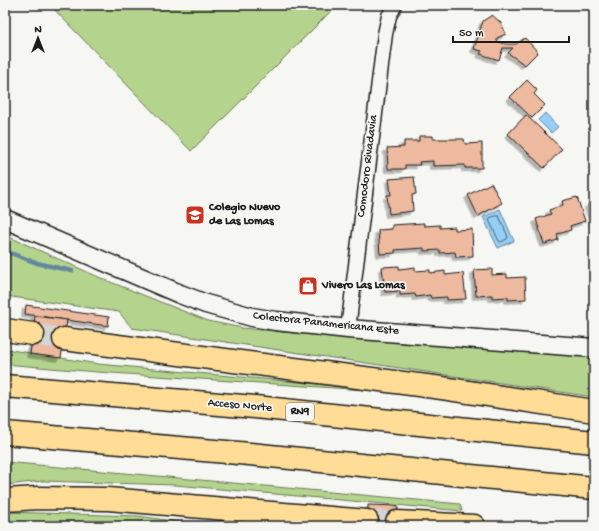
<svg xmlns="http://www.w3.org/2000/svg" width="599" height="531" font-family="'Gochi Hand',sans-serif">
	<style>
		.green { fill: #b4d48e; stroke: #687855 }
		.water { fill: #96cef5; stroke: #65879e }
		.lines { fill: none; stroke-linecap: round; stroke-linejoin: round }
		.shore { stroke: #4d6373; stroke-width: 1 }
		.stream { stroke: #65879e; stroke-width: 4.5 }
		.building { fill: #edb99f; stroke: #1c1c1c; filter: url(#shadow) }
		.motorway-tunnel { stroke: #d5d5d2; stroke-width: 22; stroke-dasharray: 22 11; stroke-linecap: butt }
		.minor-casing { stroke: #1c1c1c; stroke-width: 17 }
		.tertiary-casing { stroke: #1c1c1c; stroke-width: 21 }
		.motorway-casing { stroke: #1c1c1c; stroke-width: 25 }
		.minor { stroke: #f6f6f2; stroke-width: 14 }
		.tertiary { stroke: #f6f6f2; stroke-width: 18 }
		.motorway { stroke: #ffdd96; stroke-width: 22 }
		.labels { text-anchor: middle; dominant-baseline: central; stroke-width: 3.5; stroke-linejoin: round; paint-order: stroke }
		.shield { fill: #f6f6f2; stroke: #5d5d5c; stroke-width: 1 }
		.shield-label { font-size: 11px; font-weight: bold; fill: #1c1c1c }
		.street-label { font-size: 12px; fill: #1c1c1c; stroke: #f6f6f2 }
		.poi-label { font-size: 12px; font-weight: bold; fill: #1c1c1c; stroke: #f6f6f2; text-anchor: start }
	</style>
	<defs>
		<filter id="shadow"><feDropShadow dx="-3.5" dy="3.5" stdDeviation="0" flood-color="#0004"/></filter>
	</defs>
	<rect width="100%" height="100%" fill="#f6f6f2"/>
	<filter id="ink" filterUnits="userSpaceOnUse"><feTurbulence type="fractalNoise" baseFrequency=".025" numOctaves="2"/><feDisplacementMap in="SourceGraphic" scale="8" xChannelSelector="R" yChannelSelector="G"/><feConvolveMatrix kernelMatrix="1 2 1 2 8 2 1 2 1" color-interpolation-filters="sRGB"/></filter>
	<g filter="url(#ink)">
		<g class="green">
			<path d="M50 5H337L191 151Z"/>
			<path d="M5 235 103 279 208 321 242 328 333 337 594 357V397L132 328 119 312 5 296Z"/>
			<path d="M5 349 98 364 439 395 97 372 5 364Z"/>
			<path d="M5 462 460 504 462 511 176 485 43 481 5 485Z"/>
			<path d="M5 512 138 516 208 526H5Z"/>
		</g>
		<g class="water">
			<path d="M545 113 558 127 551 133 538 120Z"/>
			<path d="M500 209 514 241 498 248 483 217Z"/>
		</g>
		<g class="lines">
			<path class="shore" d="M496 216H499L508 237 507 239 501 242 499 241 489 220 490 218Z"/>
			<path class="stream" d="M5 251 37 263 72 271"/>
		</g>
		<g class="building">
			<path d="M492 15 501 23 506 34 497 38V41L505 44H516L525 38 538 52 525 65 508 53 513 48H503L499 60 480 54 482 51 474 49 483 21Z"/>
			<path d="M527 80 537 90 534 94 545 105 532 118 510 97Z"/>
			<path d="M526 115 562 149 544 168 508 134Z"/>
			<path d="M419 136H433V139H464L465 144 482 143V168H465V165L433 166V161L419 162 420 165H405V169H388L387 148 404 147V141H419Z"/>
			<path d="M414 177 416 194 412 195 413 211 389 214 387 195H391L389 179Z"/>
			<path d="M491 183 502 203 478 216 468 195Z"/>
			<path d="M577 197 585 221 570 226 571 230 557 234 558 240 544 244 536 219 551 214 549 210 563 205 562 201Z"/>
			<path d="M594 202V223L588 204Z"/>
			<path d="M424 223V226L440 225V228L455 227V230L472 229 473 256 456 257 455 252 440 253V250L424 251V248L395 250V253L380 254 378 230 392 229V225Z"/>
			<path d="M399 266V269L415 267V271L430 270V273L445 271V275L463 273 466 299 447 300V297L431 298 430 295 416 297 415 294 400 295V291L385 292 382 267Z"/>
			<path d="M492 269V275L507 274V278L525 277 526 299 508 300V297L492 298V295L476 296 474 270Z"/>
			<path d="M26 305 109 317 108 326 25 314Z"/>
			<path d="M35 316 67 320 61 358 30 354Z"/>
			<path d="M368 505 398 506 397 526H367Z"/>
		</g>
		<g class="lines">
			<g class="motorway-tunnel">
				<path d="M33 334 64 339"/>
				<path d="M367 521 397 522"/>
			</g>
			<defs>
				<path id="minor" d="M348 329 385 34 389 16 395 5"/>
				<path id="tertiary" d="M5 219 180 294 206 304 252 317 276 321 348 329 594 348"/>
				<g id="motorway">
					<path d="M5 330 33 334"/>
					<path d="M64 339 442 388 594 411"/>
					<path d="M5 386 255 407 594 442"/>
					<path d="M5 433 250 454 594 488"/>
					<path d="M5 500 38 498 108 499 367 521"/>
					<path d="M397 522 474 526"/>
				</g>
			</defs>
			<use href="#minor" class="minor-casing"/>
			<use href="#tertiary" class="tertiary-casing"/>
			<use href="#motorway" class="motorway-casing"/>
			<use href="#minor" class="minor"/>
			<use href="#tertiary" class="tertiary"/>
			<use href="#motorway" class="motorway"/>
		</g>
	</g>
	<defs>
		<symbol id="school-square" viewBox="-11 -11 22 22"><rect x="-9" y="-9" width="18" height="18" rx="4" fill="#c8321e" stroke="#f6f6f2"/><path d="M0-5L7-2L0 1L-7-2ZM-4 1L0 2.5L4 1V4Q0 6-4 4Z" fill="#fff"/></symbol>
		<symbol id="shop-square" viewBox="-11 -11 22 22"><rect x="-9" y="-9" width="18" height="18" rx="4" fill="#c8321e" stroke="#f6f6f2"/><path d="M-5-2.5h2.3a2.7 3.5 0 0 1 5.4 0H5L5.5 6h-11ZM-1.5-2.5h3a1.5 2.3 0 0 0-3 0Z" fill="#fff"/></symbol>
	</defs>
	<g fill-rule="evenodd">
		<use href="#school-square" x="184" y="204" width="22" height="22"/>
		<use href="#shop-square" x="297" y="275" width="22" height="22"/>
	</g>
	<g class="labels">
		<rect class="shield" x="286" y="403" width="28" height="18" rx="3"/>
		<g class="shield-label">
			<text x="300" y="412">RN9</text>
		</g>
		<g class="street-label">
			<text transform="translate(368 166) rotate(-83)">Comodoro Rivadavia</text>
			<text transform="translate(326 324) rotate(6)">Colectora Panamericana Este</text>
			<text transform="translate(240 406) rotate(5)">Acceso Norte</text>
		</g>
		<g class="poi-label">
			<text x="209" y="208">Colegio Nuevo<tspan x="209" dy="14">de Las Lomas</tspan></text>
			<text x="322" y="286">Vivero Las Lomas</text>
		</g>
	</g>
	<rect width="599" height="531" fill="none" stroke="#f6f6f2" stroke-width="20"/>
	<rect x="10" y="10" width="579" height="511" fill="none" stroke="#1c1c1c" stroke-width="1.5" filter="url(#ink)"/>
	<g transform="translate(38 38)" stroke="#f6f6f2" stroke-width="3" paint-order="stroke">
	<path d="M0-3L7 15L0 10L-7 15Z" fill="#1c1c1c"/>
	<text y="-6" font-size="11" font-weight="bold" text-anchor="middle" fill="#1c1c1c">N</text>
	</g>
	<path d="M453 36v6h116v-6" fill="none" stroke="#1c1c1c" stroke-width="2"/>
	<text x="459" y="36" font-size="12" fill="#1c1c1c" stroke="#f6f6f2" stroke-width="3" paint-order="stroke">50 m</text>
</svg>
